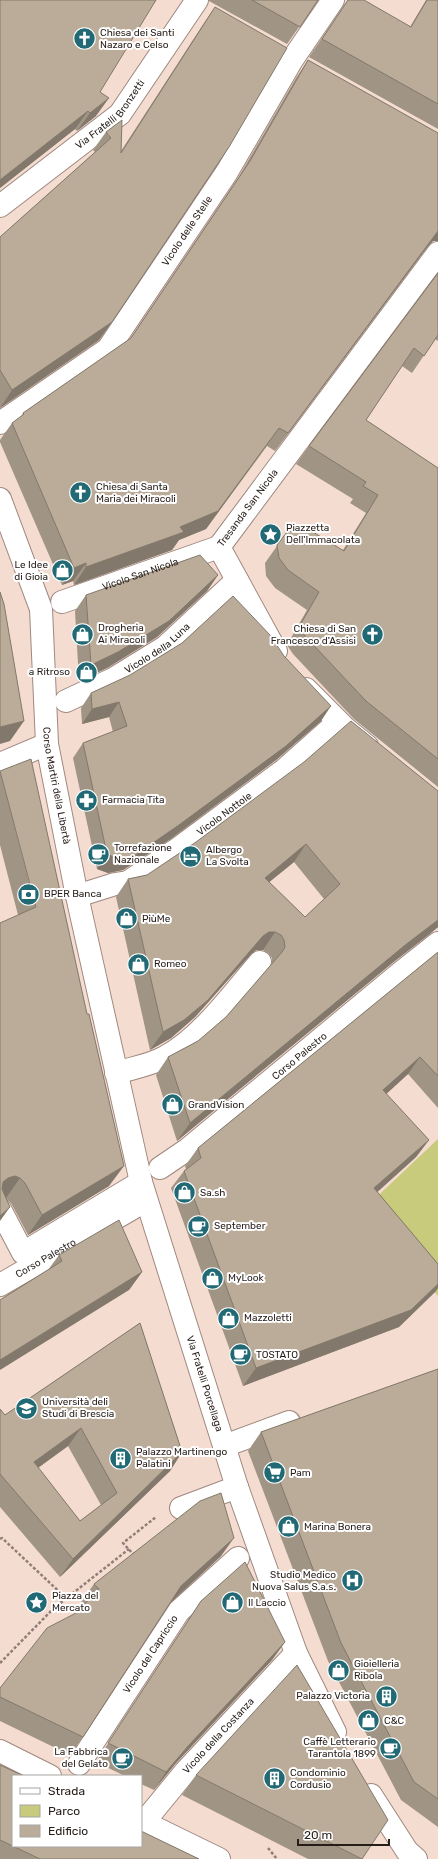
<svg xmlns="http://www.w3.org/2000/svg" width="438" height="1859" font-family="Rubik,sans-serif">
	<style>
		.green { fill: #c8cb7c }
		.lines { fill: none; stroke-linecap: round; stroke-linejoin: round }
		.street-casing { stroke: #9f887f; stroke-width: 24 }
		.path { stroke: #907e77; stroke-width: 2.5; stroke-dasharray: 3 2; stroke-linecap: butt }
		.street { stroke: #fff; stroke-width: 22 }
		.wall { fill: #a09484; fill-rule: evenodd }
		.shaded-wall { fill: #82786b }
		.building { fill: #baac99; stroke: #82786b; fill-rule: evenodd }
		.labels { text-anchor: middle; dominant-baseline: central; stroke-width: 4; stroke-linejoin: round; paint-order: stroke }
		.poi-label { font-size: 10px; fill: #261d19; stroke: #fff; text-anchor: start }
		.street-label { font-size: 10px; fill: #261d19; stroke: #fff }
	</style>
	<rect width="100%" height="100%" fill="#f5dcd1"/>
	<path class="green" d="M438 1139V1296L366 1207Z"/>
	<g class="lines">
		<defs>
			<g id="street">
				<path id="s1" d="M0 206 120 114 197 0"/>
				<path id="s2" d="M0 423 108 349 227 172 292 60 333 0"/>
				<path id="s3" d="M0 499 41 609 47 744 77 896 141 1182 237 1487 296 1653 335 1732"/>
				<path id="s4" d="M62 602 219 547"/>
				<path id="s5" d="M276 651 219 547 438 253"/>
				<path d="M306 689 345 728 367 746"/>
				<path id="s6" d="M66 701 113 679 165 647 237 580"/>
				<path d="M0 764 47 744"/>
				<path id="s7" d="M77 896 115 884 128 882 176 850 284 770 338 722"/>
				<path d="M116 1073C132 1068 151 1065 165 1057 202 1037 233 993 260 962"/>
				<path id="s8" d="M160 1168 188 1149 399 974 438 943"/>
				<path d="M0 1209 23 1253 141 1182"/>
				<path id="s9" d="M0 1285 133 1208"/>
				<path d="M224 1446 289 1422"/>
				<path d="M181 1508 237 1487"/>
				<path d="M0 1751 50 1776"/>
				<path id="s10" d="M79 1764 179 1611 238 1558"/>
				<path d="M371 1795 407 1851 416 1859"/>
				<path d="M141 1821 219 1859"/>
				<path id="s11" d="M144 1822 185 1772 296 1653"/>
			</g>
		</defs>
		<use href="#street" class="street-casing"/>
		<g class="path">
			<path d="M0 1539 2 1538 66 1598"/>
			<path d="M135 1553 133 1554 123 1543 156 1517"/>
			<path d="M0 1663 54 1608 129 1549"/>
			<path d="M268 1848 277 1859"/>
		</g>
		<use href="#street" class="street"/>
	</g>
	<g class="wall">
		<path d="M0 0 100 92 96 116 77 131 75 129 0 188Z"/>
		<path d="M209 0H318L287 44 209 1Z"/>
		<path d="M348 0 410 27 426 0H438V129L309 57Z"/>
		<path d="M215 7 112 322 99 340 0 408V237L95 152 93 150 106 132 121 151 202 26Z"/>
		<path d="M308 60 438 133V241H433L428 246 275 451 267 446 206 529 179 540 172 550 74 585 73 581 62 585 0 442V440L12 423 21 417 23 413 130 339 238 178 296 78Z"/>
		<path d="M438 273V341L435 339 412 373 402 366 366 420 438 468V787L354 719 293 654 287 645 307 610 275 588 266 576 265 563 287 532 343 550 366 513 350 503 353 499 296 464 309 446Z"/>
		<path d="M218 575 207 591 157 637 107 668 79 681 75 611 86 595Z"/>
		<path d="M91 693 321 721 276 760 169 840 123 870 108 873 97 869 73 758 83 743 113 732 109 717 82 724 81 708Z"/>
		<path d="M0 771 109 1186 28 1235 11 1203 6 1198 18 915 0 845Z"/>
		<path d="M438 791V927L432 932 391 964 177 1141 156 1075 168 1057 198 1041 226 1017 272 964V958L268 953 263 950H256L251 954 195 1017 171 1038 150 1050 116 897 128 879 147 875ZM294 862 324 899 305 917 269 882Z"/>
		<path d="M438 952V1108L408 1074 386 1094 429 1140 416 1157 377 1192 438 1264V1288L435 1292 399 1327 243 1386 171 1188 184 1171 186 1169 185 1166 198 1148Z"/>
		<path d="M59 1255 142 1272 129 1290 48 1270Z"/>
		<path d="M140 1323 182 1452 170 1471 60 1577 0 1507V1409L5 1415ZM68 1446 101 1505 80 1521 38 1468Z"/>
		<path d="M438 1369V1827L401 1800 328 1661 248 1451 261 1432Z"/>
		<path d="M221 1556 171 1602 83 1737 70 1755 0 1721V1688L76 1613 84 1605 81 1602 94 1584Z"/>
		<path d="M201 1601 285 1642 272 1660 176 1763 154 1790 141 1784V1776H125L96 1762 189 1619Z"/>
		<path d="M0 1765 199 1859H0Z"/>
		<path d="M196 1775 362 1859H308L182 1795Z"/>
	</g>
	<g class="shaded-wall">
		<path d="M109 98 96 116 77 131 90 113Z"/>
		<path d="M88 111 75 129 0 188V180Z"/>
		<path d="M438 231V241H433L428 246 275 451 288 433Z"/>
		<path d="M112 322 99 340 0 408 12 390Z"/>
		<path d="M279 428 206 529 179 540 172 550 74 585 86 567 180 527Z"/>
		<path d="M86 563 73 581 62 585 74 568Z"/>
		<path d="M218 575 207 591 157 637 107 668 79 681 91 665Z"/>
		<path d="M119 702 109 717 82 724 92 709Z"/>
		<path d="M331 706 321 721 276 760 169 840 123 870 108 873 97 869 107 854Z"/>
		<path d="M24 721 10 741 0 744V727Z"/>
		<path d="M306 844 294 862 252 896 265 878Z"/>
		<path d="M438 920V927L432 932 391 964 177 1141 190 1123 404 946Z"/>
		<path d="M269 932H275L263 950H256L251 954 195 1017 171 1038 150 1050 163 1032 263 936Z"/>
		<path d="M420 1057 408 1074 371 1108 383 1090Z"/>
		<path d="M429 1140 416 1157 362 1206 374 1188Z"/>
		<path d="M124 1166 109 1186 28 1235 42 1215Z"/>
		<path d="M15 1176 20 1178 6 1198 0 1197 3 1182 8 1178Z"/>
		<path d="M10 1207 0 1221V1216Z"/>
		<path d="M142 1272 129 1290 0 1370V1360Z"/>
		<path d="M438 1284V1288L435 1292 399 1327 243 1386 256 1368Z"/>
		<path d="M81 1428 68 1446 21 1480 34 1462Z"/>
		<path d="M182 1452 170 1471 60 1577 73 1559Z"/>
		<path d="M234 1538 221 1556 169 1604 181 1586Z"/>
		<path d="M285 1642 272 1660 176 1763 154 1790 166 1772 189 1745Z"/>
	</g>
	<g class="building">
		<path d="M0 0H156L100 92 109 98 90 113 88 111 0 180Z"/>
		<path d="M252 0H318L300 27Z"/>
		<path d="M348 0H364L411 27 427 0H438V104L322 39Z"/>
		<path d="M215 7 287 48 229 147 112 322 12 390 0 370V237L111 138 106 132 122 120 121 153Z"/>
		<path d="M308 60 438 133V231L288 433 279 428 218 511 180 527 184 532 86 567V563L74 568 12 423 24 414 23 413 131 338 250 161Z"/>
		<path d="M438 273V335L424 356 414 348 366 420 438 468V759L366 701 305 636 299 627 319 592 288 570 279 558 277 545 287 532 299 528 313 532 344 551 378 495 363 486 366 482 309 446Z"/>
		<path d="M200 555 218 575 169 621 118 652 91 665 86 595Z"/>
		<path d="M0 592 4 604 24 721 0 727Z"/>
		<path d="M233 596 270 635 284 656 331 706 286 746 179 825 134 856 118 859 107 854 83 743 127 726 119 702 92 709 91 693 130 675 182 643Z"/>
		<path d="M351 721 438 791V920L404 946 190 1123 168 1057 198 1041 226 1017 282 952 285 947 284 940 281 935 275 932H269L263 936 208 1000 184 1020 163 1032 128 879 147 875 196 842 304 762ZM306 844 340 884 305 917 265 878Z"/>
		<path d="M31 759 87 1014H89L124 1166 42 1215 25 1183 20 1178 15 1176 8 1178 3 1182 2 1189 10 1207 0 1216V923L36 907 0 771Z"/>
		<path d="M438 952V1076L420 1057 383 1090 429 1140 374 1188 438 1264V1284L411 1310 256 1368 184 1171 201 1158 198 1148Z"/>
		<path d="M119 1220 142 1272 0 1360V1300L62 1261 59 1255Z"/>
		<path d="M140 1323 182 1452 73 1559 0 1474V1409L5 1415ZM81 1428 117 1493 80 1521 34 1462Z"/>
		<path d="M438 1369V1799L414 1782 341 1643 261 1432Z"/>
		<path d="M221 1493 234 1538 181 1586 83 1737 0 1697V1688L47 1628 76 1613 99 1589 94 1584 200 1501Z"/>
		<path d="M245 1562 285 1642 189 1745 166 1772 108 1743 201 1601Z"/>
		<path d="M297 1665 388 1820 362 1859 196 1775Z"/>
		<path d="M0 1765 24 1776H13V1846H141V1831L199 1859H40L0 1840Z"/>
	</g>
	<defs>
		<symbol id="church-disc" viewBox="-11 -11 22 22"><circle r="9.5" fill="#216a75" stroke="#fff"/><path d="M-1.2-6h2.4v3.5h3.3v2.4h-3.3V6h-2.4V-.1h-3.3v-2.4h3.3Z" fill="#fff"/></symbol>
		<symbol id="sight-disc" viewBox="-11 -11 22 22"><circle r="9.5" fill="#216a75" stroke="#fff"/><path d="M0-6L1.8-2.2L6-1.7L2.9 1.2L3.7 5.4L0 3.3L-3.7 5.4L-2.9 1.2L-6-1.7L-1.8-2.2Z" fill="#fff"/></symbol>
		<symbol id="shop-disc" viewBox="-11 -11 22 22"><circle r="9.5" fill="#216a75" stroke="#fff"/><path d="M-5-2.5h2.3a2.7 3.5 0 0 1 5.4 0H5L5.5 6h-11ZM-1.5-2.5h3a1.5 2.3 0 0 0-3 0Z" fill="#fff"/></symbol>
		<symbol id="pharmacy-disc" viewBox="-11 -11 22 22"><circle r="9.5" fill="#216a75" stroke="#fff"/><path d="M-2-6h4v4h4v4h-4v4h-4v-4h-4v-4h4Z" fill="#fff"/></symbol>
		<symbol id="cafe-disc" viewBox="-11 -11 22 22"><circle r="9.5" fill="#216a75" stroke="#fff"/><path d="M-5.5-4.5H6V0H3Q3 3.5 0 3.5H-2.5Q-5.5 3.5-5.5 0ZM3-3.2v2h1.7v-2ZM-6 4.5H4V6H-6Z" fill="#fff"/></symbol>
		<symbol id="hotel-disc" viewBox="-11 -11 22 22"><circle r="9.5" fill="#216a75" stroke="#fff"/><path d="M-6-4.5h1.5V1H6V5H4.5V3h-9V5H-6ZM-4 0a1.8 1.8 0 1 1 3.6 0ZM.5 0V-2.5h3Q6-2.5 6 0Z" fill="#fff"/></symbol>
		<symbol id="bank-disc" viewBox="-11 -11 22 22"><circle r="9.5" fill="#216a75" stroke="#fff"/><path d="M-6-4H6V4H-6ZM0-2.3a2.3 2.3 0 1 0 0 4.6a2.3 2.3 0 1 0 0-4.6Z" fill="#fff"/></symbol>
		<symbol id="university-disc" viewBox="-11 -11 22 22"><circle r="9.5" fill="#216a75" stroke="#fff"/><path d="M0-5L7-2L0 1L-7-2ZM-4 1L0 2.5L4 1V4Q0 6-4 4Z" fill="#fff"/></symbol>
		<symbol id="building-disc" viewBox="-11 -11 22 22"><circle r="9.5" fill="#216a75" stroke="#fff"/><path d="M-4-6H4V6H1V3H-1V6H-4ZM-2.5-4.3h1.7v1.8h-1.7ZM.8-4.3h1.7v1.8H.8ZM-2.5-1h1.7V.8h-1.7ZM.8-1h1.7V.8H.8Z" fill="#fff"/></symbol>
		<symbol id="supermarket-disc" viewBox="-11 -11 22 22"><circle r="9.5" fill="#216a75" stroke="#fff"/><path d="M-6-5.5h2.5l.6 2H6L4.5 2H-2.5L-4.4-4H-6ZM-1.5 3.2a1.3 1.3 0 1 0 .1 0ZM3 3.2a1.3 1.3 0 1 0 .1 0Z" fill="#fff"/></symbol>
		<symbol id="hospital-disc" viewBox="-11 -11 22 22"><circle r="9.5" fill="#216a75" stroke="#fff"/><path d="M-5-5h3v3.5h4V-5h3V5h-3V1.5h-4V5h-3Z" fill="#fff"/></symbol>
	</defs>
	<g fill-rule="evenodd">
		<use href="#church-disc" x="72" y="26" width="25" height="25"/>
		<use href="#church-disc" x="68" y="480" width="25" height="25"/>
		<use href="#sight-disc" x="258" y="522" width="25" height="25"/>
		<use href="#shop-disc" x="50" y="558" width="25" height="25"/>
		<use href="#shop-disc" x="70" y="622" width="25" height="25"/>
		<use href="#church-disc" x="360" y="622" width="25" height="25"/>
		<use href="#shop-disc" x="74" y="660" width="25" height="25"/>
		<use href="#pharmacy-disc" x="74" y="788" width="25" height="25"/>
		<use href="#cafe-disc" x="86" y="842" width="25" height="25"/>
		<use href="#hotel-disc" x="178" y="844" width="25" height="25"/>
		<use href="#bank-disc" x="16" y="882" width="25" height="25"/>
		<use href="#shop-disc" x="114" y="906" width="25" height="25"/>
		<use href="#shop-disc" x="126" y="952" width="25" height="25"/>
		<use href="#shop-disc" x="160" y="1092" width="25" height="25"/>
		<use href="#shop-disc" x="172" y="1180" width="25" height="25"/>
		<use href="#cafe-disc" x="186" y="1214" width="25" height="25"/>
		<use href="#shop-disc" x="200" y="1266" width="25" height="25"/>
		<use href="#shop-disc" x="216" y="1306" width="25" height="25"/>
		<use href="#cafe-disc" x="228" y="1342" width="25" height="25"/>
		<use href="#university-disc" x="14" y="1396" width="25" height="25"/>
		<use href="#building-disc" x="108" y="1446" width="25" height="25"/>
		<use href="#supermarket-disc" x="262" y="1460" width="25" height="25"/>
		<use href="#shop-disc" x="276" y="1514" width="25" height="25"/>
		<use href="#hospital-disc" x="340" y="1568" width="25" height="25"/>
		<use href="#sight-disc" x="24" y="1590" width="25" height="25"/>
		<use href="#shop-disc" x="220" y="1590" width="25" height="25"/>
		<use href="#shop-disc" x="326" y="1658" width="25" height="25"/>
		<use href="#building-disc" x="374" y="1684" width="25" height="25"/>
		<use href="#shop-disc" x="356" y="1708" width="25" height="25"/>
		<use href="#cafe-disc" x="378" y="1736" width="25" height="25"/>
		<use href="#cafe-disc" x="110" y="1746" width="25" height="25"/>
		<use href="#building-disc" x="262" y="1766" width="25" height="25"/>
	</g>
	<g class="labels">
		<g class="poi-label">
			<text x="100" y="33">Chiesa dei Santi<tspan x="100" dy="12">Nazaro e Celso</tspan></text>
			<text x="96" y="487">Chiesa di Santa<tspan x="96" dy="12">Maria dei Miracoli</tspan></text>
			<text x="286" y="528">Piazzetta<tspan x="286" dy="12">Dell'Immacolata</tspan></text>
			<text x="48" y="565" text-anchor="end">Le Idee<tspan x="48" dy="12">di Gioia</tspan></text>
			<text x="98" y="628">Drogheria<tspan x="98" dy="12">Ai Miracoli</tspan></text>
			<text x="356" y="629" text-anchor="end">Chiesa di San<tspan x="356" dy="12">Francesco d'Assisi</tspan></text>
			<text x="70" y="672" text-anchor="end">a Ritroso</text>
			<text x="102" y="800">Farmacia Tita</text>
			<text x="114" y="848">Torrefazione<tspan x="114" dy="12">Nazionale</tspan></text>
			<text x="206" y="850">Albergo<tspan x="206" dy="12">La Svolta</tspan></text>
			<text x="44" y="894">BPER Banca</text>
			<text x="142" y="919">PiùMe</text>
			<text x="154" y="964">Romeo</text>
			<text x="188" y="1105">GrandVision</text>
			<text x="200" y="1193">Sa.sh</text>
			<text x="214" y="1226">September</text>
			<text x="228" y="1278">MyLook</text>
			<text x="244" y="1318">Mazzoletti</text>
			<text x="256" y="1355">TOSTATO</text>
			<text x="42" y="1402">Università deli<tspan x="42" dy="12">Studi di Brescia</tspan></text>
			<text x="136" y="1452">Palazzo Martinengo<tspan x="136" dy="12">Palatini</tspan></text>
			<text x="290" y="1473">Pam</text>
			<text x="304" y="1527">Marina Bonera</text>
			<text x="336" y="1575" text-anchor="end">Studio Medico<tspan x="336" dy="12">Nuova Salus S.a.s.</tspan></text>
			<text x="52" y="1596">Piazza del<tspan x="52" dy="12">Mercato</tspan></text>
			<text x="248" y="1603">Il Laccio</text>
			<text x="354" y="1664">Gioielleria<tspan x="354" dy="12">Ribola</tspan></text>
			<text x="370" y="1696" text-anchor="end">Palazzo Victoria</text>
			<text x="384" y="1721">C&amp;C</text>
			<text x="376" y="1742" text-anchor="end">Caffè Letterario<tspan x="376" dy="12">Tarantola 1899</tspan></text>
			<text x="108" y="1752" text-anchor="end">La Fabbrica<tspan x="108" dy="12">del Gelato</tspan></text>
			<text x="290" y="1773">Condominio<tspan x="290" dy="12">Cordusio</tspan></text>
		</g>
		<g class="street-label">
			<text stroke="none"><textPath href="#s1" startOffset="144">Via Fratelli Bronzetti</textPath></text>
			<text stroke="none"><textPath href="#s2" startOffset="273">Vicolo delle Stelle</textPath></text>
			<text stroke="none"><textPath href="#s5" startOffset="167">Tresanda San Nicola</textPath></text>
			<text stroke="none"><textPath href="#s4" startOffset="83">Vicolo San Nicola</textPath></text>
			<text stroke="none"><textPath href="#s6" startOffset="106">Vicolo della Luna</textPath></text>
			<text stroke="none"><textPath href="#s3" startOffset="295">Corso Martiri della Libertà</textPath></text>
			<text stroke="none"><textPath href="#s7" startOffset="171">Vicolo Nottole</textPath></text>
			<text stroke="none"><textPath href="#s8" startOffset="179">Corso Palestro</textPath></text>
			<text stroke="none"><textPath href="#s9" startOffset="53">Corso Palestro</textPath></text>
			<text stroke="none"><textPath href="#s3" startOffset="912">Via Fratelli Porcellaga</textPath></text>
			<text stroke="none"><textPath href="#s10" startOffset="131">Vicolo del Capriccio</textPath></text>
			<text stroke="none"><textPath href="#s11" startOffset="114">Vicolo della Costanza</textPath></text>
		</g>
	</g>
	<rect x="12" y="1775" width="130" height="72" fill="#ffffff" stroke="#a8a5a3"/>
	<rect x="20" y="1788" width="20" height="6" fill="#ffffff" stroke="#a8a5a3"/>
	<text x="48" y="1795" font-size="12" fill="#261d19">Strada</text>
	<rect x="20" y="1805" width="20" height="12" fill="#c8cb7c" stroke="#a8a5a3"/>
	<text x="48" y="1815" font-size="12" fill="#261d19">Parco</text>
	<rect x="20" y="1825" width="20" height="12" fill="#baac99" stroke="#a8a5a3"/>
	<text x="48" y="1835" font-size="12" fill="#261d19">Edificio</text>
	<path d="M298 1839v6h91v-6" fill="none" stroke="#261d19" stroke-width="2"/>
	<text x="304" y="1839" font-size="12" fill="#261d19" stroke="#ffffff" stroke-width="3" paint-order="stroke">20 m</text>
</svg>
